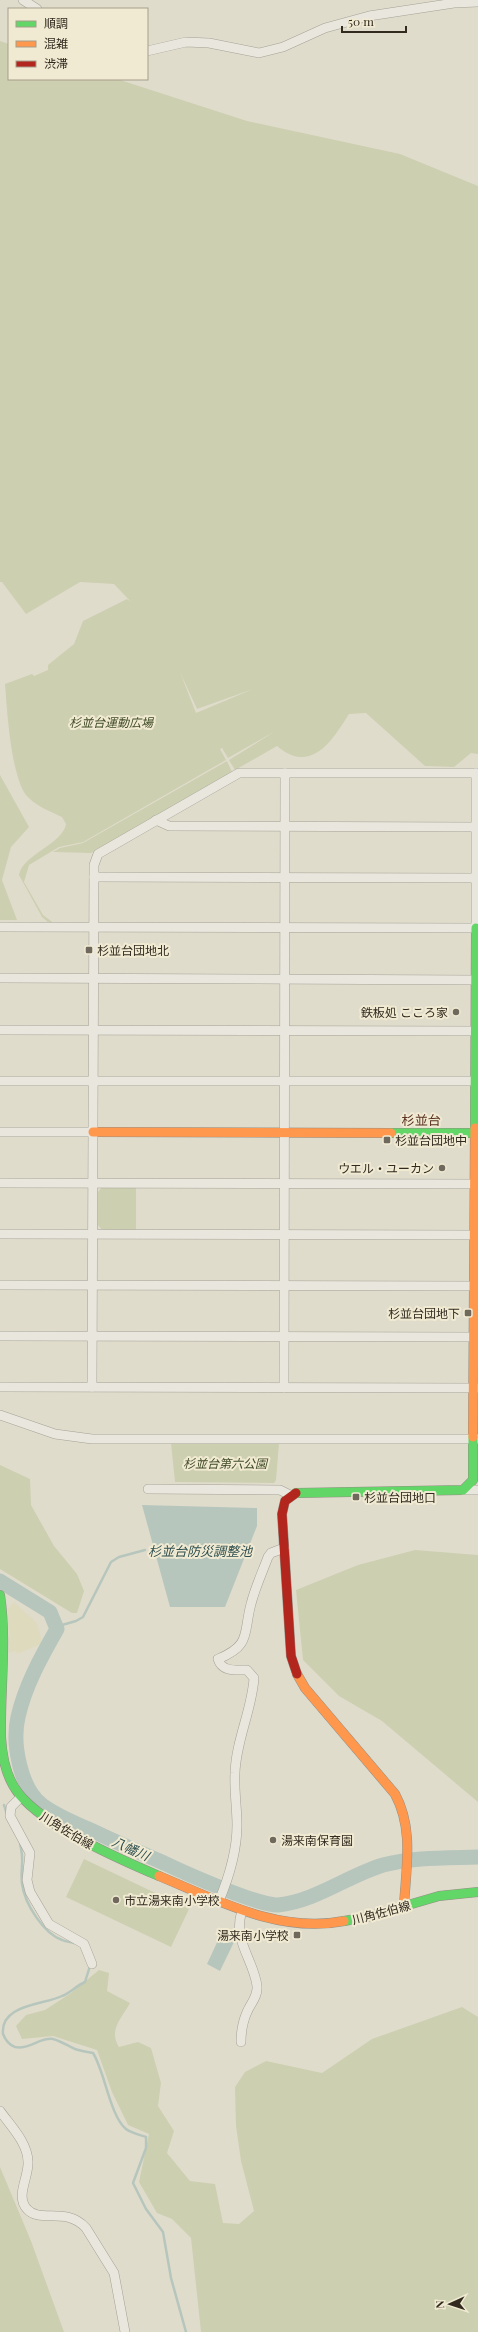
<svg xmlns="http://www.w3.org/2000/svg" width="478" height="2332" font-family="'Playfair Display','Noto Sans JP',serif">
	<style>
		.farmland { fill: #dedabe }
		.green { fill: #cccfb0; fill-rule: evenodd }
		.water { fill: #b7c6bd }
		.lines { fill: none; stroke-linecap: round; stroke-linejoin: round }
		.stream { stroke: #b7c6bd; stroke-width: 2.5 }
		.river { stroke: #b7c6bd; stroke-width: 15 }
		.street-casing { stroke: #a5a195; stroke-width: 10 }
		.fast-casing { stroke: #959085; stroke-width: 10 }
		.slow-casing { stroke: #959085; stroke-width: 10 }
		.jam-casing { stroke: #959085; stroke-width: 10 }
		.street { stroke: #e8e6dd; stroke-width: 9 }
		.fast { stroke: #63d668; stroke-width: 9 }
		.slow { stroke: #ff974d; stroke-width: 9 }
		.jam { stroke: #b3261e; stroke-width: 9 }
		.poi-dot { fill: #6f685c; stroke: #f1ead2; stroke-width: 1.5 }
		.labels { text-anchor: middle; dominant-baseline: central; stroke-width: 4; stroke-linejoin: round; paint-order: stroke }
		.park-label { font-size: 12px; font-style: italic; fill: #404c28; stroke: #f1ead2 }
		.poi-label { font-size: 12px; fill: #322a1f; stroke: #f1ead2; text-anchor: start }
		.street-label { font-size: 12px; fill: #322a1f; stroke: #f1ead2 }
		.neighbourhood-label { font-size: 13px; fill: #5a3323; stroke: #f1ead2 }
		.water-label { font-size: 13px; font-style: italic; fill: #305050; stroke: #f1ead2 }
	</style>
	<rect width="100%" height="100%" fill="#e0dccc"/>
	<path class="farmland" d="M14 1602 37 1623 42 1642 39 1645 17 1654 16 1651 9 1653 8 1609Z"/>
	<g class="green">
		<path d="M0 41 9 44V79H117L247 121 400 154 478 186V754L471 753 454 767 425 766 366 713 349 714C332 741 311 775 277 746L235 770 229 760 277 730 228 758 222 748 220 749 226 760 83 842 59 847 29 865 24 882 43 915 55 924 49 923 42 917 19 875C23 854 63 844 66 824L62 817C51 812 34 805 26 795 11 775 7 710 5 684L32 674 34 676 48 670V665L74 644 83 621 127 599 131 602 114 584 80 582 26 614 2 582H0ZM180 672 197 709 253 689 196 713Z"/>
		<path d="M227 761 232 772 91 853 53 852 60 848 83 843Z"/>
		<path d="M0 775 29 827 11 847 2 880 17 920H0Z"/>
		<path d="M103 1186 136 1187V1231H103L98 1225V1192Z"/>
		<path d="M171 1443H279L276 1480 274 1483 175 1482Z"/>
		<path d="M0 1465 30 1479 31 1505 54 1546 77 1574 84 1591 77 1613H72L0 1569Z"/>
		<path d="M415 1550 478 1555V1802L382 1721 339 1696 303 1660 296 1590 358 1565Z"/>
		<path d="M84 1859 189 1909 171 1947 66 1897Z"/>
		<path d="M99 1970 109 1973 107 1991 130 2003C122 2018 108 2030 119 2047L138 2042 151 2048 161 2083 158 2106 174 2131 167 2153 190 2181 215 2184 223 2223 239 2224 254 2211 241 2161 236 2126 235 2087 245 2072 266 2061 322 2073 372 2039 462 2007 478 2017V2332H201L191 2238 172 2219 157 2213 139 2182 149 2134 128 2125 112 2092 97 2050 53 2036 22 2039 16 2026 26 2015 45 2010 71 1993Z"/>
		<path d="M0 2167 31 2241 64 2332H0Z"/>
	</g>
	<g class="water">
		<path d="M142 1505 257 1508V1526L225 1607H170Z"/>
		<path d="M220 1936 234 1942 220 1971 207 1964Z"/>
	</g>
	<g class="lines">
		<g class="stream">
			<path d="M55 1627 76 1621 83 1617 111 1562 119 1557 145 1550"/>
			<path d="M4 1805 7 1814"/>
			<path d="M20 1844C25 1861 20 1869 22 1884 25 1904 43 1933 62 1940 66 1942 71 1942 74 1943"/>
			<path d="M90 1966 85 1982C76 1986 70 1993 62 1996 44 2005 0 2004 3 2034 5 2039 9 2045 15 2047 29 2050 40 2037 53 2039 61 2041 68 2046 75 2049 81 2051 87 2052 93 2053 105 2072 110 2116 126 2129 131 2133 140 2135 146 2137V2148L133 2183 146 2209 163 2232 171 2278 186 2332"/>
		</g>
		<path class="river" d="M0 1581 50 1612 57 1629C41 1657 25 1686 18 1717 12 1743 20 1788 42 1805 58 1817 77 1824 95 1832 118 1843 141 1853 164 1863 185 1873 259 1906 278 1905 316 1901 347 1876 383 1865 413 1857 447 1858 478 1857"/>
		<defs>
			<g id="street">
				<path d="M23 0 37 9"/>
				<path d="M147 51 186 42 209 43 259 53 283 47 325 28 369 16 454 3 478 2"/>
				<path d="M156 820 169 826 478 827"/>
				<path d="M94 877 478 878"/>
				<path d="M0 927 478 928"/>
				<path d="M476 928V773"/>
				<path d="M0 978 478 980"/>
				<path d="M0 1030 478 1031"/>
				<path d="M0 1081H478"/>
				<path d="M0 1132H93"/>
				<path d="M0 1183 478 1184"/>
				<path d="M0 1234 478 1235"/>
				<path d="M0 1285 478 1286"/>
				<path d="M0 1336 478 1337"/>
				<path d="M0 1387 478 1388"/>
				<path d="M92 1387 94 865 98 854 239 773H478"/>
				<path d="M284 1388 285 773"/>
				<path d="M0 1415 55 1434 92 1439H478"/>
				<path d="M148 1489 280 1490 290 1495"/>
				<path d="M463 1490H478"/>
				<path d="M21 1797 11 1807 10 1816 30 1853 27 1880 30 1892 49 1924 84 1944 92 1964"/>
				<path d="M219 1901C229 1877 237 1852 237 1825 237 1808 234 1790 235 1773 236 1740 252 1710 254 1678L247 1670C235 1670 222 1672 218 1659 252 1645 243 1633 251 1604 255 1588 262 1573 268 1557L271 1553 284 1548"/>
				<path d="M241 2042C241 2032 243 2021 247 2012 251 2003 258 1996 257 1986 254 1960 232 1940 242 1911"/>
				<path d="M0 2111C10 2125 28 2143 28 2162 29 2177 15 2196 27 2209 40 2224 66 2206 86 2228L114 2273 125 2332"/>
			</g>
			<g id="fast">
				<path d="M475 1128 476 928"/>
				<path d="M391 1133H476"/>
				<path d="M296 1493 463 1490 473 1480V1437"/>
				<path d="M0 1595C7 1642 0 1689 1 1737 2 1757 6 1778 19 1794 46 1827 119 1859 159 1876"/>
				<path d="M344 1921 367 1917 439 1896 478 1892"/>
			</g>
			<g id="slow">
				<path d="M93 1132 391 1133"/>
				<path d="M473 1437 475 1128"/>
				<path d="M297 1674 305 1688 395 1794C414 1829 406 1868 404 1906"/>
				<path d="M159 1876C217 1900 279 1934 344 1921"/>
			</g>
			<path id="jam" d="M296 1493 285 1501 282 1514 291 1656 297 1674"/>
		</defs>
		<use href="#street" class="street-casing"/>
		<use href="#fast" class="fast-casing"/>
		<use href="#slow" class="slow-casing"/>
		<use href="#jam" class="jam-casing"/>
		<use href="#street" class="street"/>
		<use href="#fast" class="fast"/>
		<use href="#slow" class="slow"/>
		<use href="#jam" class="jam"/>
	</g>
	<g class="poi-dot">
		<rect x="85" y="946" width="8" height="8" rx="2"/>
		<circle cx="456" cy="1012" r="4"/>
		<rect x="383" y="1136" width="8" height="8" rx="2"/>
		<circle cx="442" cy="1168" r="4"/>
		<rect x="464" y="1309" width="8" height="8" rx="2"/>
		<rect x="352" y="1493" width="8" height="8" rx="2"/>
		<circle cx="273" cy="1840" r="4"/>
		<circle cx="116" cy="1900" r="4"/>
		<rect x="293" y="1931" width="8" height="8" rx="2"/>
	</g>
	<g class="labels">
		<g class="park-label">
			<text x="111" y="722">杉並台運動広場</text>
			<text x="225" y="1463">杉並台第六公園</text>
		</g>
		<g class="poi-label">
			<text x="97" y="950">杉並台団地北</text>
			<text x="448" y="1012" text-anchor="end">鉄板処 こころ家</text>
			<text x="395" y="1140">杉並台団地中</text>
			<text x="434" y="1168" text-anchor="end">ウエル・ユーカン</text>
			<text x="460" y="1313" text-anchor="end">杉並台団地下</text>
			<text x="364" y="1497">杉並台団地口</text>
			<text x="281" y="1840">湯来南保育園</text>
			<text x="124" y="1900">市立湯来南小学校</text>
			<text x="289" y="1935" text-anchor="end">湯来南小学校</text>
		</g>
		<g class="street-label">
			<text transform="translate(67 1830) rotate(31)">川角佐伯線</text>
			<text transform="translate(381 1912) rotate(-15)">川角佐伯線</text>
		</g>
		<g class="neighbourhood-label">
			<text x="421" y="1119">杉並台</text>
		</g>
		<g class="water-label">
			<text x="200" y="1550">杉並台防災調整池</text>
			<text transform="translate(131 1848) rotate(24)">八幡川</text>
		</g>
	</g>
	<rect x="8" y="8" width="140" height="72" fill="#f1ead2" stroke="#a59d8a"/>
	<rect x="16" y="21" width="20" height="6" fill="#63d668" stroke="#a59d8a"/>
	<text x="44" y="28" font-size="12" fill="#322a1f">順調</text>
	<rect x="16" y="41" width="20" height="6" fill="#ff974d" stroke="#a59d8a"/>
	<text x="44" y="48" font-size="12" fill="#322a1f">混雑</text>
	<rect x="16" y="61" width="20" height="6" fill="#b3261e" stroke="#a59d8a"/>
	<text x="44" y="68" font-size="12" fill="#322a1f">渋滞</text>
	<g transform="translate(450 2304) rotate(267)" stroke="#f1ead2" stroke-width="3" paint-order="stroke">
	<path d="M0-3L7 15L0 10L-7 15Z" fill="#322a1f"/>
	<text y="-6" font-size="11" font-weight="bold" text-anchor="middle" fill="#322a1f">N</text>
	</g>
	<path d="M342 26v6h64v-6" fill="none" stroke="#322a1f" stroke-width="2"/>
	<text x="348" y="26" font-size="12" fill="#322a1f" stroke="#f1ead2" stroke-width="3" paint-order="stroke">50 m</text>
</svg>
